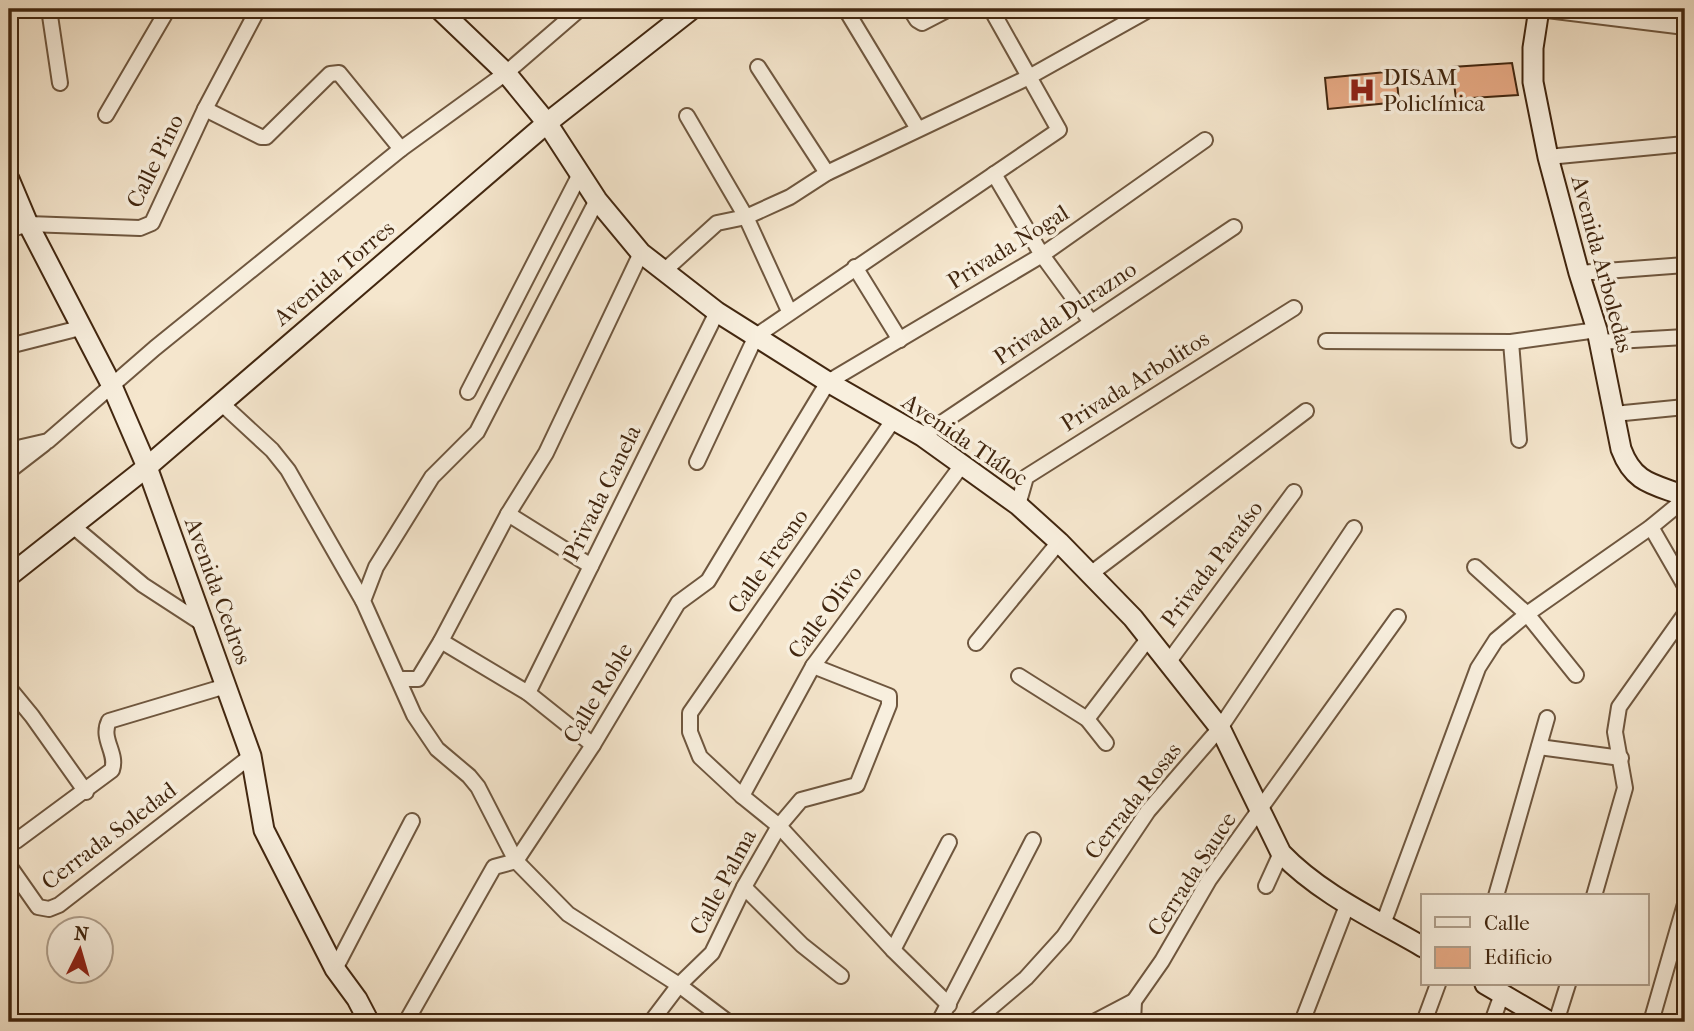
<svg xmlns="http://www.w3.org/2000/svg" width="1694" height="1031" font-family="'IM FELL French Canon',serif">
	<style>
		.building { fill: #e7aa85; stroke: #422710; stroke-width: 2 }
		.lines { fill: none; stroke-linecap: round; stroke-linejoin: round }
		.street-casing { stroke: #6f573f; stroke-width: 18 }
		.secondary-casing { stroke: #422710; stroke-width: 23 }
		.street { stroke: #f8efde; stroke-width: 14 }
		.secondary { stroke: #f8efde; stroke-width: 19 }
		.labels { text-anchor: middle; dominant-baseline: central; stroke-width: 7; stroke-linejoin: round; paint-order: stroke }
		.poi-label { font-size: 23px; fill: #422710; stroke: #f8efde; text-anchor: start }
		.street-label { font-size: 23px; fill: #422710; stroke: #f8efde }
	</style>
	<rect width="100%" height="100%" fill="#f5e6cd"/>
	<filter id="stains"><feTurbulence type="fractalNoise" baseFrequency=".00286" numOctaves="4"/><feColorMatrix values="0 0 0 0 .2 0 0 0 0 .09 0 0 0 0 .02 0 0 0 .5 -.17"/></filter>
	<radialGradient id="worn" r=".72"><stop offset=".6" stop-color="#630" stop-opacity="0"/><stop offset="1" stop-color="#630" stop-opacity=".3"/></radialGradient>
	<g class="building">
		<path d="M1512 63 1518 95 1456 99 1452 67Z"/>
		<path d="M1396 71 1399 102 1328 109 1325 78Z"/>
	</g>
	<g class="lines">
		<defs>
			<g id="street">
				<path d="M49 9 60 83"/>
				<path d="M910 9 917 20 922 23 949 9"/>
				<path d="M1539 9 1685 27"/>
				<path d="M846 10 918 129"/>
				<path d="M758 67 827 173"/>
				<path d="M205 109 261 137H266L330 74 339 73 401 149"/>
				<path d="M106 115 168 9"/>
				<path d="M687 116 746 217 789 311"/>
				<path d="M1548 157 1685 144"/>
				<path d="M994 174 1042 255 1091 322"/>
				<path d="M597 200 477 432 432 477 376 567 363 601 414 715 437 749 469 776 478 787 516 861 568 914 679 985 728 1022"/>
				<path d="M9 230 28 224 140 228 152 223 205 109 258 9"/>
				<path d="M855 267 900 340"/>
				<path d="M664 271 717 223 746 217 790 197 827 173 1029 77 1145 12"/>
				<path d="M1579 273 1685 265"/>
				<path d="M1326 341 1511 342 1597 330"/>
				<path d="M1511 342 1519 440"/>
				<path d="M1599 342 1685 337"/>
				<path d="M9 346 80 328"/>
				<path d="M468 392 580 174"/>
				<path d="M220 402 272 450 288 470 363 601"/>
				<path d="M1614 414 1685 407"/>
				<path d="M894 419 690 713V732L700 757 742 796 779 826 893 950 949 1005"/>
				<path d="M922 436 1234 227"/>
				<path d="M9 450 48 441 155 348 401 149 506 73 580 9"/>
				<path d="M697 462 756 336 1059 130 991 9"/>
				<path d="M9 471 44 444"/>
				<path d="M1018 505 1026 477 1294 308"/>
				<path d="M508 514 591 566"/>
				<path d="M74 527 143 585 203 624"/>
				<path d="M1651 527 1685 586"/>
				<path d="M1475 567 1527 614 1576 675"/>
				<path d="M1089 575 1306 411"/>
				<path d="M441 641 528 693 593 745"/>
				<path d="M976 643 1059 542"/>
				<path d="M1167 664 1294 492"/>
				<path d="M1019 676 1087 719 1106 743"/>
				<path d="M400 679H418L441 641 508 514 546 453 641 253"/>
				<path d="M9 688 32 716 86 792"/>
				<path d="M528 693 717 312"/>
				<path d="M1087 719 1148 639"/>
				<path d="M1539 747 1621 758"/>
				<path d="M742 796 813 666 962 465"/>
				<path d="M16 841 112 770C118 753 100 739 109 721L226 686"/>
				<path d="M9 858 10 867 38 907 49 909 59 905 251 756"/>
				<path d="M1266 886 1281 853"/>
				<path d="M744 887 802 945 841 976"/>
				<path d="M1496 896 1547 718"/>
				<path d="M1594 896 1625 788 1615 732 1619 707 1685 614"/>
				<path d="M1383 924 1478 668 1496 640 1527 614 1651 527 1685 499"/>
				<path d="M893 950 949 842"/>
				<path d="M335 969 412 821"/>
				<path d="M406 1022 494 867 516 861 593 745 678 603 708 581 828 382 1042 255 1205 140"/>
				<path d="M651 1022 679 985 712 953 744 887 779 826 801 800 857 785 889 705V696L813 666"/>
				<path d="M939 1022 1033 840"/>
				<path d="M974 1022 1026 978 1064 936 1148 811 1220 728 1354 528"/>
				<path d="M1094 1022 1134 1001 1162 961 1209 880 1398 617"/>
				<path d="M1133 1022 1134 1001"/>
				<path d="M1302 1022 1348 903"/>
				<path d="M1424 1022 1438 984"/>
				<path d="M1492 1022 1502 994"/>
				<path d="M1556 1022 1568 984"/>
				<path d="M1651 1022 1685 904"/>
			</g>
			<g id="secondary">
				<path d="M439 9 506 73 547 123 597 200 641 253 717 312 828 382 922 436 1018 505 1059 542 1133 618 1220 728 1281 853C1320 894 1375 919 1423 947"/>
				<path d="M1539 9 1533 48V82L1548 157 1579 273 1597 330 1621 449C1634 484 1654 484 1685 496"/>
				<path d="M9 179 28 224 112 386 147 467 251 756 264 830 335 969 357 999 369 1022"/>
				<path d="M9 576 147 467 547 123 692 9"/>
				<path d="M1485 984 1550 1022"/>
			</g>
		</defs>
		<use href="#street" class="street-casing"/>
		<use href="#secondary" class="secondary-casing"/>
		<use href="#street" class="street"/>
		<use href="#secondary" class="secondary"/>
	</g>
	<defs>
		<symbol id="hospital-bare" viewBox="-9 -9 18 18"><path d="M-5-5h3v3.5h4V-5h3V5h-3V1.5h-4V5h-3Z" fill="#8f2418" stroke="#f8efde" stroke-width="2.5" paint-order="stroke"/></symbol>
	</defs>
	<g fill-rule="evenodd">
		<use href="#hospital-bare" x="1343" y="71" width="38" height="38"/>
	</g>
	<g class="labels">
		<g class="poi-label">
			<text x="1383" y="77">DISAM<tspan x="1383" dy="26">Policlínica</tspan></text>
		</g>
		<g class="street-label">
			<text transform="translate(155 161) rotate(-64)">Calle Pino</text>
			<text transform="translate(1008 247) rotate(-32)">Privada Nogal</text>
			<text transform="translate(1602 264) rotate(75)">Avenida Arboledas</text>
			<text transform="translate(334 273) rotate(-40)">Avenida Torres</text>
			<text transform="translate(1065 313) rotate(-34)">Privada Durazno</text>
			<text transform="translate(1135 381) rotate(-32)">Privada Arbolitos</text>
			<text transform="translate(965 440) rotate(34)">Avenida Tláloc</text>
			<text transform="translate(602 493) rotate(-64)">Privada Canela</text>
			<text transform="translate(768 561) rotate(-55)">Calle Fresno</text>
			<text transform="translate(1212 564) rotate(-53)">Privada Paraíso</text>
			<text transform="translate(218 591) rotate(70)">Avenida Cedros</text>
			<text transform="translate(825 612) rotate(-54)">Calle Olivo</text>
			<text transform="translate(598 693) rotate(-59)">Calle Roble</text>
			<text transform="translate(1133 801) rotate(-52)">Cerrada Rosas</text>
			<text transform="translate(109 836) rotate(-37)">Cerrada Soledad</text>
			<text transform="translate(1192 874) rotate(-57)">Cerrada Sauce</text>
			<text transform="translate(723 882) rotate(-62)">Calle Palma</text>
		</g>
	</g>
	<rect width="1694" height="1031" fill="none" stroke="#f5e6cd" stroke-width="35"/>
	<rect x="10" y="10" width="1673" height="1010" fill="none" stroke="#422710" stroke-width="3.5"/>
	<rect x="18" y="18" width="1659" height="996" fill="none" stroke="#422710" stroke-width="2"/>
	<rect x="1421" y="894" width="228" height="91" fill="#f8efde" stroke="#af9f8c" stroke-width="2"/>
	<rect x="1435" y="917" width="35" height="10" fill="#f8efde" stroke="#af9f8c" stroke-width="2"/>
	<text x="1484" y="930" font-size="21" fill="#422710">Calle</text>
	<rect x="1435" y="947" width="35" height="21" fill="#e7aa85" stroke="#af9f8c" stroke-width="2"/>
	<text x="1484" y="964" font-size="21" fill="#422710">Edificio</text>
	<g transform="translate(80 950) rotate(5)"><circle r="33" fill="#f8efde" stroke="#af9f8c" stroke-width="2"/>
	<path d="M0-5L12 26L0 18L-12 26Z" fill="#8f2418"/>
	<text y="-10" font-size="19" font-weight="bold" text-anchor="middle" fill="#422710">N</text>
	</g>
	<rect width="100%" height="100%" filter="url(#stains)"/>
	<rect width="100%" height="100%" fill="url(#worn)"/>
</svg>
